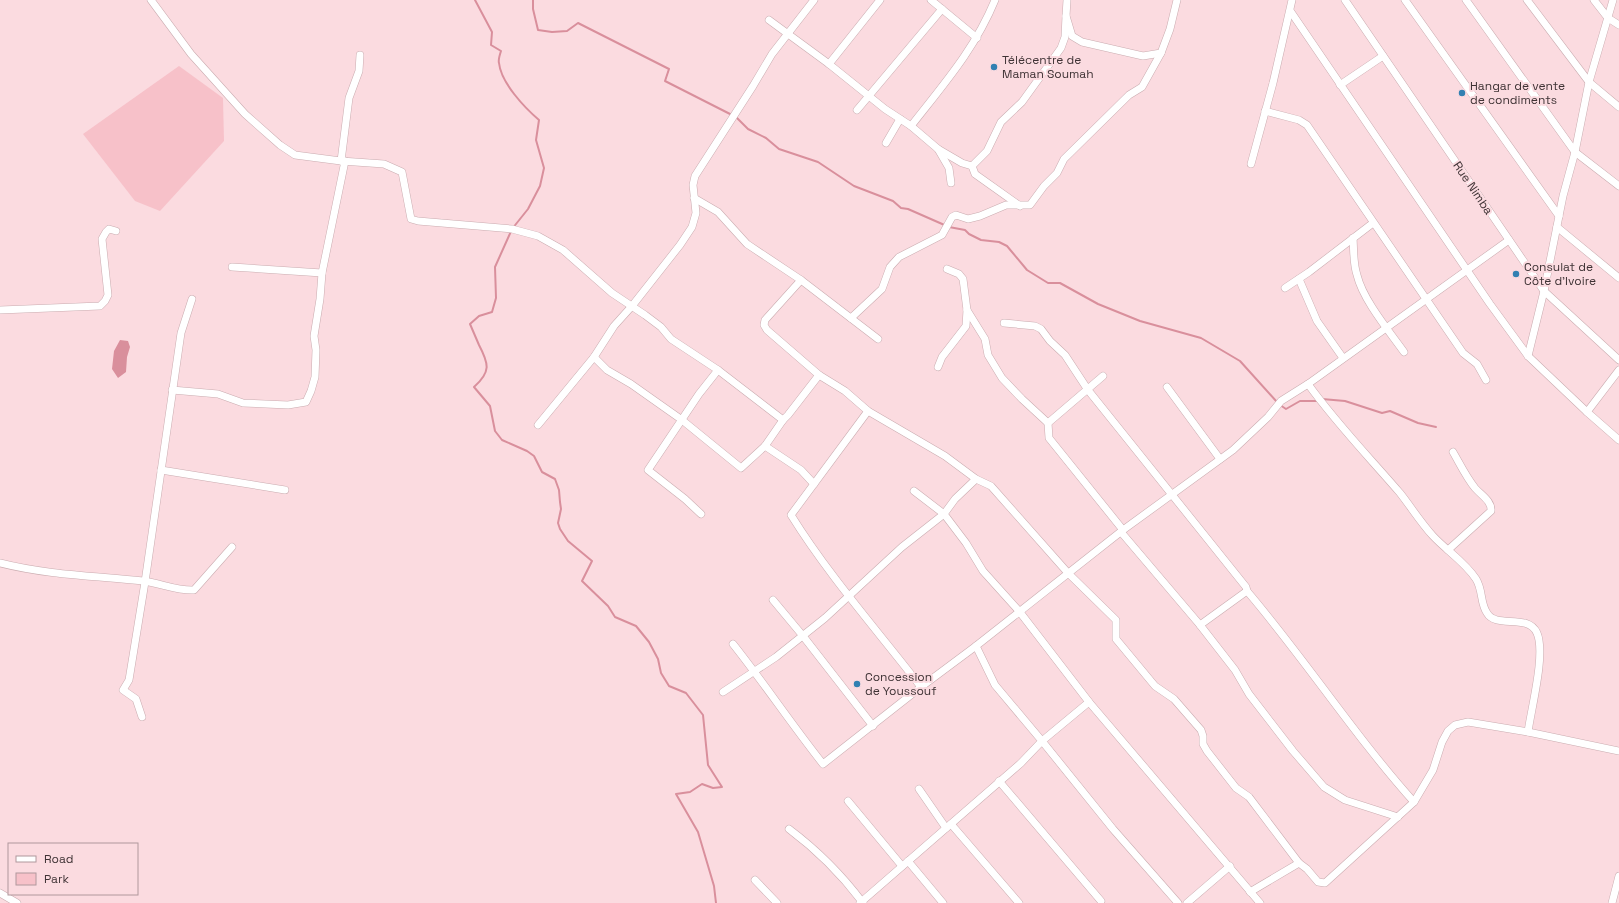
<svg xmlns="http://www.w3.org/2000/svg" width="1619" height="903" font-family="'Space Grotesk',sans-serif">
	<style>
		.green { fill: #f7c1c9 }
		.water { fill: #d98f9c }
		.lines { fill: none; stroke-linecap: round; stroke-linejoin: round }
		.stream { stroke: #d98f9c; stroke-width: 2 }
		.minor-casing { stroke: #caacb0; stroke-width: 8 }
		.minor { stroke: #fff; stroke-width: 7 }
		.poi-dot { fill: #3280b2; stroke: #fbdbe0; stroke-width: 1.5 }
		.labels { text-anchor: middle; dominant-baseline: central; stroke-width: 4; stroke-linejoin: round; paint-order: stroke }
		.poi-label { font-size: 12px; fill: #3f3335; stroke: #fbdbe0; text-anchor: start }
		.street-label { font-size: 12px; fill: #3f3335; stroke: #fbdbe0 }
	</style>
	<rect width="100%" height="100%" fill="#fbdbe0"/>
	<path class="green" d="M179 66 223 98 224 141 160 211 135 201 83 134Z"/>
	<path class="water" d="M120 340 128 341 130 347 127 357 126 372 118 378 112 369 114 351Z"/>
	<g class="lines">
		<g class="stream">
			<path d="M475 0 492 32 491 45 501 51C500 54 498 60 499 63 501 83 525 108 539 120L536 140 544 168 540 186 528 209 512 229 495 267 496 298 492 312 479 316 470 324C473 331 476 338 479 345 489 364 491 372 474 387L490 406 495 431 502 440 527 451 534 456 542 472 555 479 559 490 560 502 561 509 558 523 560 529 568 541 592 561 582 581 608 606 615 617 636 626 649 642 658 659 661 673 669 686 686 693 703 715 708 765 722 787 713 788 702 784 690 792 676 794 698 832 714 886 716 903"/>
			<path d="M533 0V9L538 30 552 32 567 31 578 23 669 69 665 81 732 115"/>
			<path d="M736 117 748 129 766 138 779 149 818 162 854 186 893 201 901 208 908 209 949 227 965 230 969 234 981 240 999 242 1007 246 1027 270 1048 283H1060L1098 304 1140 321 1201 338 1240 361 1277 402"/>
			<path d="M1322 399 1345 401 1382 413 1390 411 1418 423 1436 427"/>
			<path d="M1280 405 1286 409 1300 401H1318"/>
		</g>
		<defs>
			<g id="minor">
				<path d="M151 0 191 54 245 114 280 145 295 155 341 161 384 164 402 172 411 219 418 221 512 229 538 236 563 250 612 293 645 315 661 327 671 339 718 370 783 420"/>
				<path d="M931 0 977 38"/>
				<path d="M1067 0 1066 16 1072 36 1082 42 1143 56 1161 53 1170 29 1177 0"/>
				<path d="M1345 0 1544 291 1619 360"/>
				<path d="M1405 0 1559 216"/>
				<path d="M1466 0 1575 152 1619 186"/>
				<path d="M1527 0 1589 82 1619 107"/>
				<path d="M1594 0 1608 18 1619 25"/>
				<path d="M1291 12 1490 304 1528 356 1587 412 1619 440"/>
				<path d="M769 20 829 64 885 109 911 126C943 85 975 49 995 0"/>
				<path d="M829 64 880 0"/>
				<path d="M1340 85 1383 56"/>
				<path d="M857 110 942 9"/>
				<path d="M1265 111 1299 120 1307 125 1463 353 1477 364 1486 380"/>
				<path d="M911 126 938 149 949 168 951 183"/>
				<path d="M886 143 900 119"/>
				<path d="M938 149 962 163 972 166 987 151 1001 122 1022 102 1061 48 1065 37 1066 16"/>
				<path d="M341 161 349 98 359 71 360 55"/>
				<path d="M1251 164 1273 83 1292 0"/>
				<path d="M972 166 975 174 1020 206"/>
				<path d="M694 198 718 212 747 244 801 280 878 339"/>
				<path d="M1557 227 1619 278"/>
				<path d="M1353 238C1354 251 1353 263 1357 275 1363 300 1389 331 1404 352"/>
				<path d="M232 267 322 273"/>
				<path d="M1299 279 1317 321 1343 358"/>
				<path d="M801 280 765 320 764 325 767 330 819 375"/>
				<path d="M1285 288 1309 272 1373 223"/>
				<path d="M0 310 100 306 105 301 108 295 102 239 106 232 109 229 116 231"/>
				<path d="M967 310 985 339 988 355 1002 378 1022 399 1048 423"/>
				<path d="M851 318 882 289 890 267 899 257 942 235 952 217 956 215 968 219 980 216 1006 205H1030L1044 186 1057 173 1064 159 1129 95 1142 87 1161 53"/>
				<path d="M1004 323 1035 326 1041 329 1050 341 1065 355 1088 390 1246 587 1247 591C1305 659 1354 735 1414 802"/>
				<path d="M1528 356 1544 291 1563 196 1575 152 1589 82 1613 0"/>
				<path d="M594 357 607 370 631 384 682 420 741 468 765 446 783 420 788 415 819 375 845 391 868 411 945 456 976 479 955 499 944 514 902 547 825 618 776 657 723 692"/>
				<path d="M938 367 942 357 966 326 967 310 963 279 959 274 947 269"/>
				<path d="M1103 376 1048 423 1049 438 1123 530"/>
				<path d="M1308 384C1336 423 1369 457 1400 493 1411 507 1421 523 1433 536 1447 551 1465 562 1476 579 1483 590 1480 603 1487 613 1496 629 1528 613 1537 633 1546 654 1531 709 1528 732"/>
				<path d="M1167 387 1220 459"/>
				<path d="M172 390 218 394 243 403 288 405 306 402 311 391 315 377 316 350 314 336 320 299 322 273 345 161"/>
				<path d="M868 411 791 515C829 576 877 630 921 687L976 646"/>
				<path d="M1587 412 1619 370"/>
				<path d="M538 425 594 357 614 326 632 306 680 245 692 227 696 213 693 185 695 176 753 86 772 54 814 0"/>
				<path d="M765 446 801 470 814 484"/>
				<path d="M161 470 285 490"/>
				<path d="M976 479 991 486 1068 573 1116 620V639L1155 686 1174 699 1201 730 1203 736V744L1207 751 1236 788 1249 797 1299 863"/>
				<path d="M914 491 944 514 966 543 983 571 1019 611 1089 702 1260 903"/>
				<path d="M701 514 685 499 648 470 699 394 718 370"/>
				<path d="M1121 532 1200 625 1247 591"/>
				<path d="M1448 550 1491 511C1492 501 1481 495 1475 488 1466 477 1460 464 1453 452"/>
				<path d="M0 563C47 575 95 576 143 581 160 583 177 591 194 590L232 547"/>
				<path d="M773 600 803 636 873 726"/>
				<path d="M1200 625 1235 670 1249 694 1293 751 1324 787 1345 800 1398 817"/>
				<path d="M733 644C764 683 792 725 823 764L921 687"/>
				<path d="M1089 702 1042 741 1113 829 1178 903"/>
				<path d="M142 717 136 699 123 690 129 680 145 582 181 333 192 299"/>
				<path d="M999 781 1101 901"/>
				<path d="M919 789 946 828"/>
				<path d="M848 801 902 866"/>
				<path d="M951 824 1019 903"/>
				<path d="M789 829C817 850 842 875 863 903"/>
				<path d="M908 861 943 903"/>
				<path d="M755 880 777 903"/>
				<path d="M1250 892 1299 863 1307 869 1318 882 1325 883 1414 802 1433 770 1442 742 1448 731 1455 725 1468 722 1528 732 1619 751"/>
				<path d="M0 893 17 903"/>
				<path d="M860 903 1021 763 1042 741 995 685 976 646 1123 530 1233 450 1268 417 1281 401 1308 384 1509 240"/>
				<path d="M1187 903 1230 866"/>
				<path d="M1612 903 1619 876"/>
			</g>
		</defs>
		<use href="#minor" class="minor-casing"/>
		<use href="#minor" class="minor"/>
	</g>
	<g class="poi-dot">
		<circle cx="994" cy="67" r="4"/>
		<circle cx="1462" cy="93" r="4"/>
		<circle cx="1516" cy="274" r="4"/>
		<circle cx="857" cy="684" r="4"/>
	</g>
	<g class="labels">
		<g class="poi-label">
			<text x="1002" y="60">Télécentre de<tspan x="1002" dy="14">Maman Soumah</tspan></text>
			<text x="1470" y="86">Hangar de vente<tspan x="1470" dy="14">de condiments</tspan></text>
			<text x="1524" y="267">Consulat de<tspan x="1524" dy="14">Côte d'Ivoire</tspan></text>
			<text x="865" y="677">Concession<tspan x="865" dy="14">de Youssouf</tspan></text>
		</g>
		<g class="street-label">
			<text transform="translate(1473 188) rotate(56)">Rue Nimba</text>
		</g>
	</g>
	<rect x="8" y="843" width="130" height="52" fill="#fbdbe0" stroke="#b0989c"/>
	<rect x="16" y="856" width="20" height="6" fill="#ffffff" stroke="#b0989c"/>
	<text x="44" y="863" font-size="12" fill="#3f3335">Road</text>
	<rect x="16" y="873" width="20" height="12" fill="#f7c1c9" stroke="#b0989c"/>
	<text x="44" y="883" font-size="12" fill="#3f3335">Park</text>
</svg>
